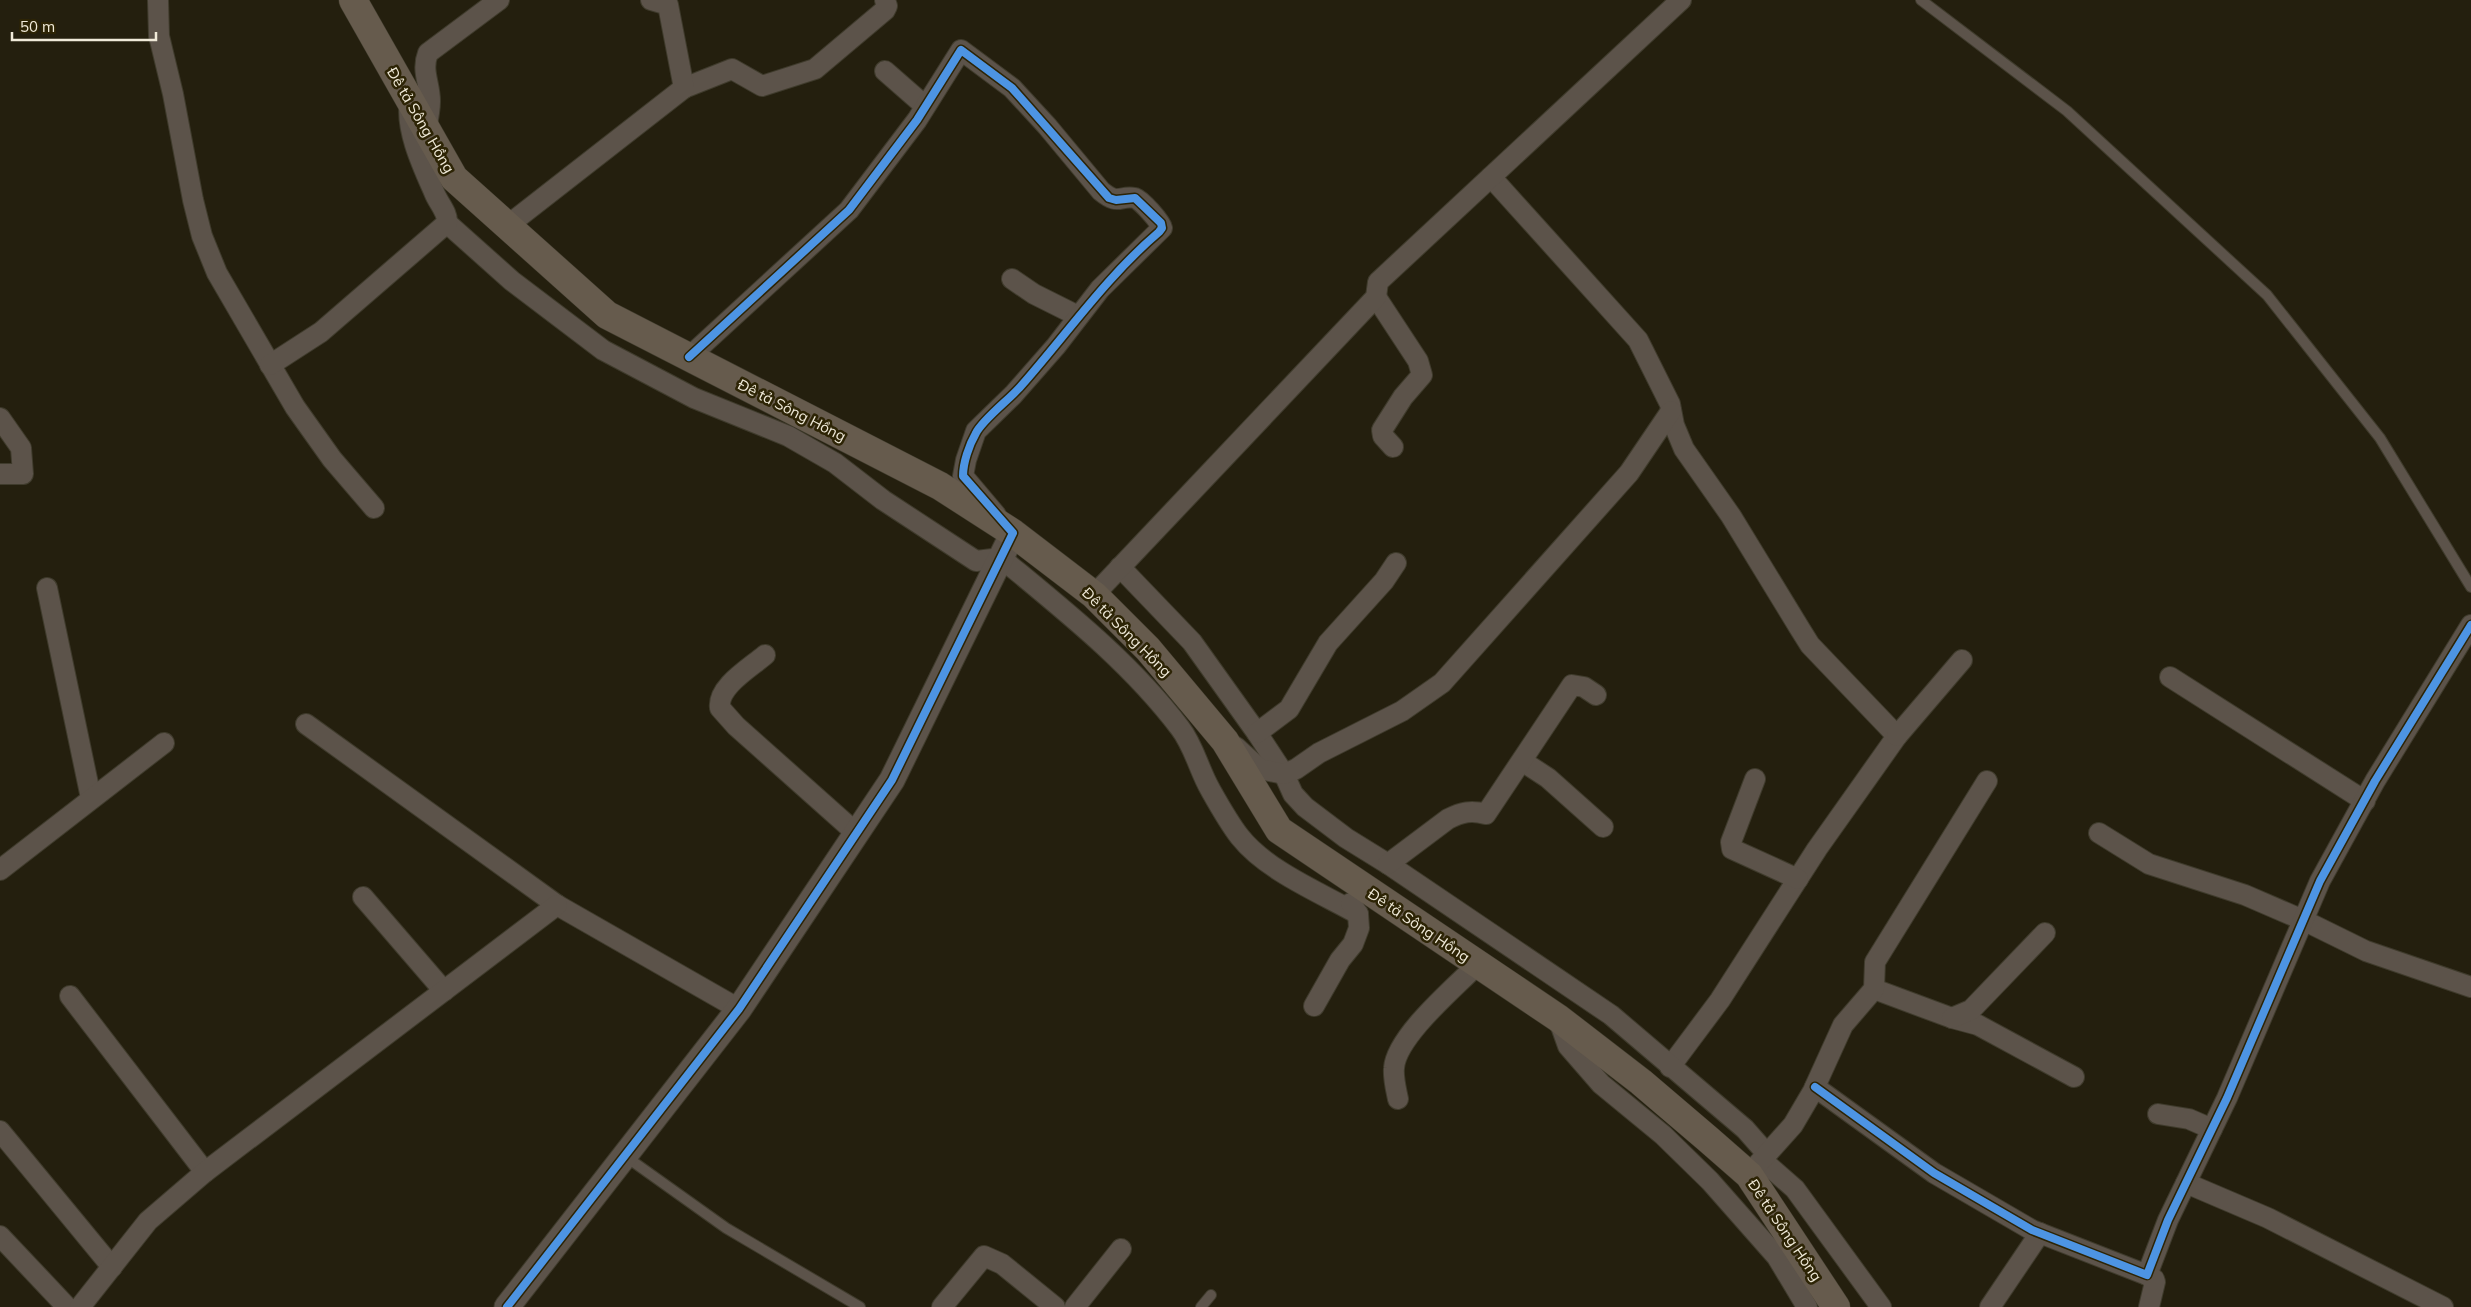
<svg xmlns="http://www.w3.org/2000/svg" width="2471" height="1307" font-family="Mulish,sans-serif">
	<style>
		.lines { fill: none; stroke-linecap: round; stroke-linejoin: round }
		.service-casing { stroke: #3f3b2c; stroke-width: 12 }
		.minor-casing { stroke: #3f3b2c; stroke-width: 22 }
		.tertiary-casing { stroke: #3f3b2c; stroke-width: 27 }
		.primary-casing { stroke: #3f3b2c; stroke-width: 29 }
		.service { stroke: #5c534a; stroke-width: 10 }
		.minor { stroke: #5c534a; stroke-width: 20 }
		.tertiary { stroke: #5c534a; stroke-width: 25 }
		.primary { stroke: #665b4d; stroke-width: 28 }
		.cycleway-casing { stroke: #2d2405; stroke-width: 11 }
		.cycleway { stroke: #4d94e3; stroke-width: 8 }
		.labels { text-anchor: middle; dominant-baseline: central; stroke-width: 5; stroke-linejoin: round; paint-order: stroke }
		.street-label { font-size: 15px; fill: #f0ead9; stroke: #2d2405 }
	</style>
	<rect width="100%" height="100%" fill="#241f0e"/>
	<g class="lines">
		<defs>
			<g id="service">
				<path d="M1921 0 2067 111 2267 295 2380 438 2471 587"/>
				<path d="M625 1156 726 1228 860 1307"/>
				<path d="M1201 1307 1211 1295"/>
			</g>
			<g id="minor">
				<path d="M158 0 159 36 173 94 193 200 202 236 217 273 295 407 332 459 374 508"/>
				<path d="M885 71 925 106"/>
				<path d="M684 88 732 69 762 86 815 69 885 10 887 6 885 0"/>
				<path d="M426 130C428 120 430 110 430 101 430 83 421 71 428 53L499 0"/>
				<path d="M1491 177 1638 340 1670 404 1674 425 1684 449 1731 516 1800 629 1810 645 1897 736 1817 849 1720 1000 1670 1067"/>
				<path d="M447 223 512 281 603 350 694 398 788 436 835 463 883 500 976 561 1001 558C1065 611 1130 662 1180 728 1194 746 1199 770 1210 789 1219 805 1229 823 1240 837 1267 871 1321 893 1358 914"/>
				<path d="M507 226 684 88 668 5 651 0"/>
				<path d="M1012 279 1034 294 1078 316"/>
				<path d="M1376 297 1418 361 1422 375 1403 397 1382 430 1383 436 1393 447"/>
				<path d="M689 357 849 210 917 120 961 50 1012 88 1047 126 1101 191C1119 206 1119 195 1135 198 1141 200 1161 222 1162 228L1100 289 1056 346 1013 395 976 431 966 460 963 476 996 515"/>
				<path d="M270 365 321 332 447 223C448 212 438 203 434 192 423 167 405 129 410 102"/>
				<path d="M0 418 21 448 23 474H0"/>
				<path d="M1120 567 1192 642 1257 733 1284 774 1293 794 1305 807 1346 838 1388 864 1611 1015 1745 1129 1767 1154"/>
				<path d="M47 588 91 798"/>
				<path d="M1094 595 1376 297 1378 282 1681 0"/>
				<path d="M765 655C750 668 717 687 720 708L736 726 855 832"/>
				<path d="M2170 677 2365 801"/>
				<path d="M306 724 557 905 739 1009"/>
				<path d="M1257 733 1289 709 1328 643 1384 581 1396 563"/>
				<path d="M1897 736 1962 660"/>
				<path d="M1236 747 1260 769 1284 774 1296 769 1319 753 1402 711 1442 683 1629 473 1671 411"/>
				<path d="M1522 761 1548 778 1603 827"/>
				<path d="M1755 779 1731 842 1732 849 1798 879"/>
				<path d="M2099 833 2149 864 2245 895 2303 920 2366 951 2471 987"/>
				<path d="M1388 864 1448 819C1462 812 1471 810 1486 814L1572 685 1584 687 1596 695"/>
				<path d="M0 870 164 743"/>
				<path d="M363 897 444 991"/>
				<path d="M1874 989 1952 1018 1978 1025 2074 1077"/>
				<path d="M70 996 205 1172"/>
				<path d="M1314 1006 1340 960 1353 944 1359 928 1358 914 1351 903"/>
				<path d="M1558 1018 1568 1046 1601 1084 1663 1135 1710 1181 1777 1257 1807 1307"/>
				<path d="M1952 1018 1971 1010 2045 933"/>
				<path d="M1815 1087 1934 1173 2032 1230 2147 1275 2168 1220 2227 1098 2320 881 2375 781 2471 625"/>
				<path d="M1398 1099C1396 1089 1393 1078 1394 1068 1396 1037 1454 988 1477 965"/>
				<path d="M2158 1114 2189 1119 2212 1129"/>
				<path d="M0 1131 112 1267"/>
				<path d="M1762 1160 1795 1189 1881 1307"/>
				<path d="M1758 1164 1793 1125 1813 1091 1843 1025 1874 989 1875 962 1987 781"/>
				<path d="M2186 1183 2268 1218 2443 1307"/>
				<path d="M0 1236 67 1307"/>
				<path d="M2147 1275 2154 1279 2155 1282 2149 1307"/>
				<path d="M80 1307 148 1221 205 1172 557 905"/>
				<path d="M942 1307 984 1256 1002 1264 1055 1307"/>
				<path d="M1075 1307 1121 1249"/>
				<path d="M1990 1307 2040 1233"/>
			</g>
			<path id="tertiary" d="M507 1307 739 1009 892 780 1013 533"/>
			<path id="primary" d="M353 0 454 178 607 315 940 486 1013 533 1094 595 1148 649 1225 741 1279 830 1558 1018 1641 1082 1709 1140 1749 1175 1836 1307"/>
		</defs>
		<use href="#service" class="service-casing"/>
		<use href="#minor" class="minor-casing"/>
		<use href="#tertiary" class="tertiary-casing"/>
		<use href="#primary" class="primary-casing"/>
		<use href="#service" class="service"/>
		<use href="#minor" class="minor"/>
		<use href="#tertiary" class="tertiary"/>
		<use href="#primary" class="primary"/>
		<defs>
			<g id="cycleway">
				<path d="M1815 1087 1934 1173 2032 1230 2147 1275 2168 1220 2227 1098 2320 881 2375 781 2471 625"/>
				<path d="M507 1307 739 1009 892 780 1013 533 963 476C963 463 969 445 976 433 983 419 1010 399 1021 386 1067 334 1106 277 1159 232L1162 228 1161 223 1135 198 1116 200 1109 198 1012 88 961 50 917 120 849 210 689 357"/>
			</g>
		</defs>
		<use href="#cycleway" class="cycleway-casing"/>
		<use href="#cycleway" class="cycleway"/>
	</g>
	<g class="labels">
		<g class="street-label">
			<text transform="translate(421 120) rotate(60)">Đê tả Sông Hồng</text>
			<text transform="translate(792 410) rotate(27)">Đê tả Sông Hồng</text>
			<text transform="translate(1127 632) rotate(45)">Đê tả Sông Hồng</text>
			<text transform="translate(1419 925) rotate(34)">Đê tả Sông Hồng</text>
			<text transform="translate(1785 1230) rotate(56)">Đê tả Sông Hồng</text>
		</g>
	</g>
	<path d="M12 32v8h144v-8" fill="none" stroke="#f0ead9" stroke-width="2.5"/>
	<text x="20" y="32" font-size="15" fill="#f0ead9" stroke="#2d2405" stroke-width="4" paint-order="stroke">50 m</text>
</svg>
